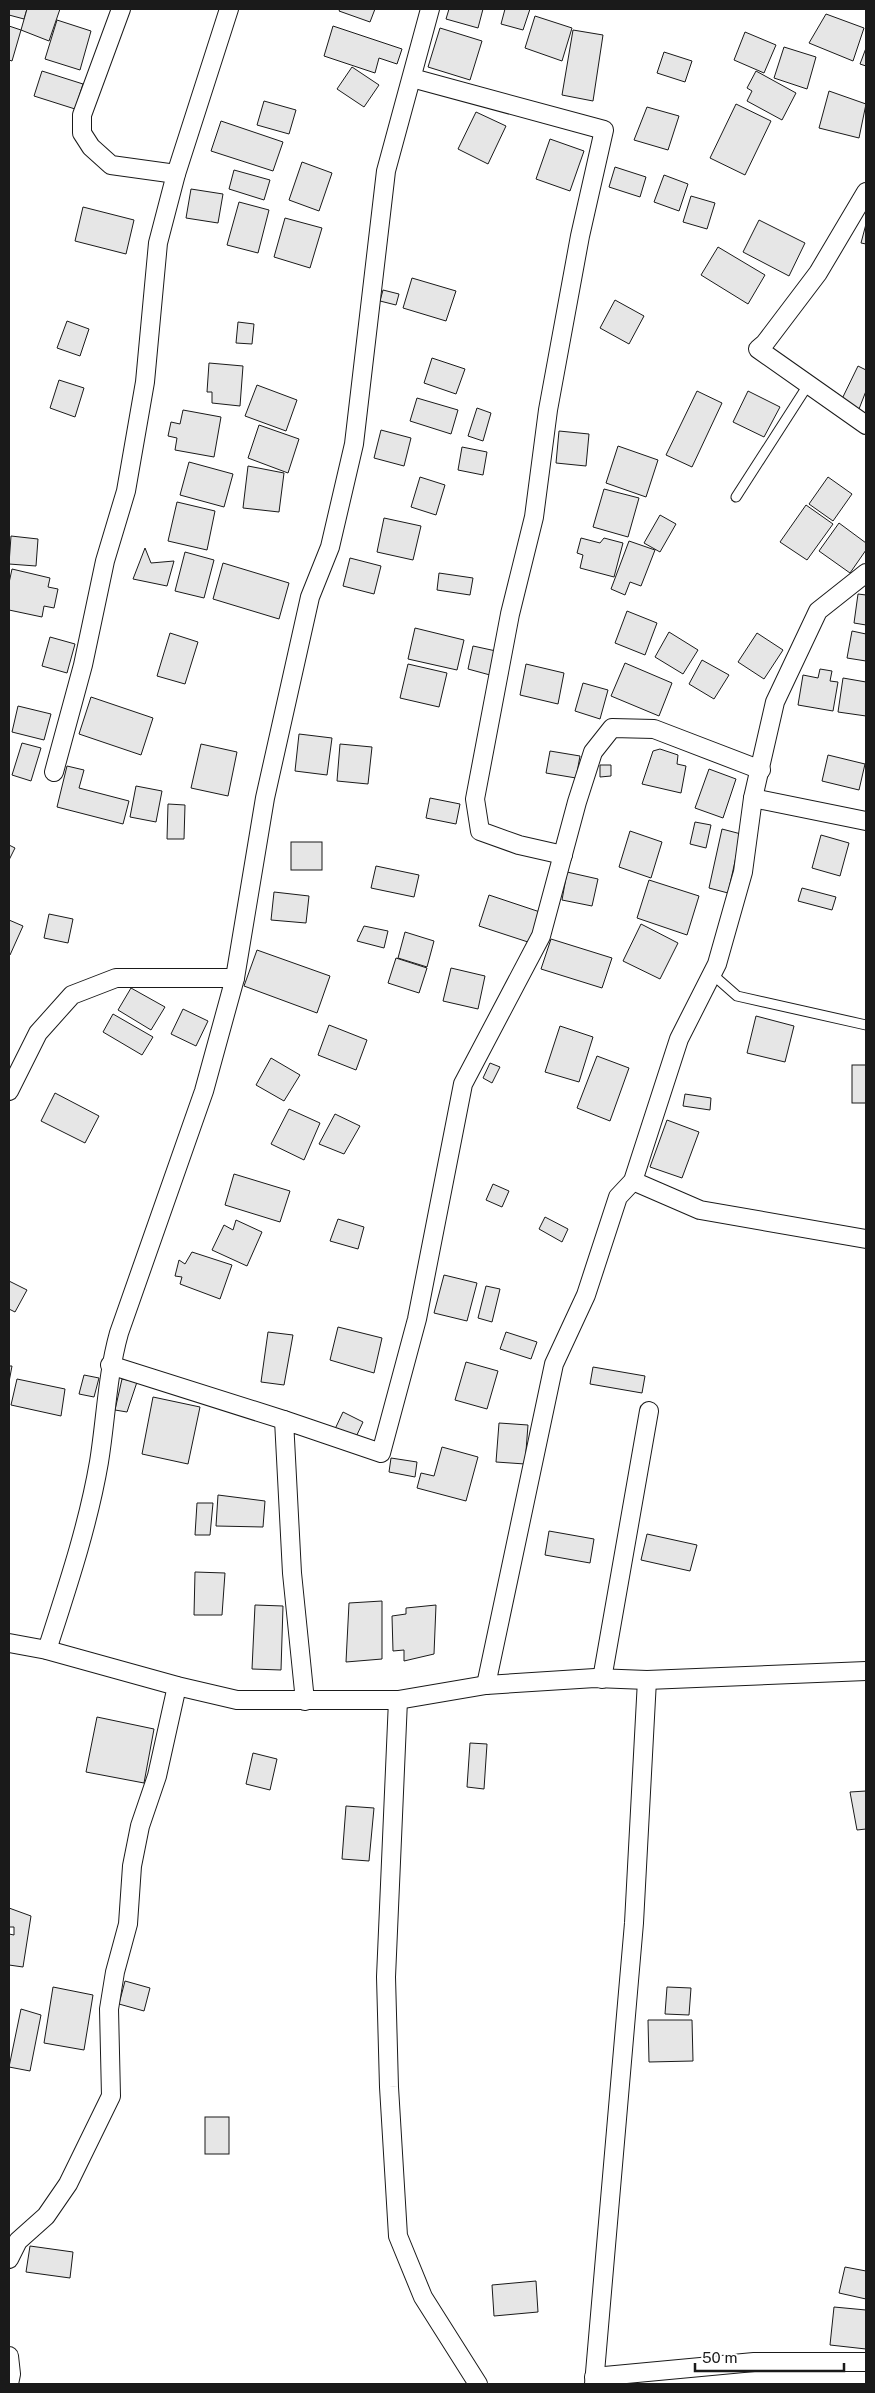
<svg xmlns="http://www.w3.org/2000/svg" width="875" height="2393" font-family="'Public Sans',sans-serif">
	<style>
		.building { fill: #e6e6e6; stroke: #1a1a1a }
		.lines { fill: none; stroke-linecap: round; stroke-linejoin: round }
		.service-casing { stroke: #1a1a1a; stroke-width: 11 }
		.minor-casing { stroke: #1a1a1a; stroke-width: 20 }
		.service { stroke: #fff; stroke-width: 9 }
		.minor { stroke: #fff; stroke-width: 18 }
	</style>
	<rect width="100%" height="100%" fill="#fff"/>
	<g class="building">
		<path d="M9 9H27L24 19 9 15Z"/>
		<path d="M27 9H60L49 41 21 30Z"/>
		<path d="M340 9H375L370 22 339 11Z"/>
		<path d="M449 9H483L478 28 446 19Z"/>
		<path d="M505 9H530L523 30 501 24Z"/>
		<path d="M826 14 864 28 853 61 809 43Z"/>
		<path d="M535 16 572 28 562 61 525 48Z"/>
		<path d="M57 20 91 31 80 70 45 59Z"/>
		<path d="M9 26 21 30 12 61 9 60Z"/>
		<path d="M333 26 402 49 397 64 379 58 375 73 324 56Z"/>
		<path d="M440 28 482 41 470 80 428 67Z"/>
		<path d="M573 30 603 35 593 101 562 95Z"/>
		<path d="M745 32 776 45 764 73 734 60Z"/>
		<path d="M784 47 816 57 807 89 774 78Z"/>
		<path d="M866 48V66L860 64Z"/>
		<path d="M664 52 692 61 685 82 657 73Z"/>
		<path d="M352 67 379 85 364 107 337 89Z"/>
		<path d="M42 71 83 84 75 109 34 96Z"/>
		<path d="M756 71 796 93 782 120 747 101 752 91 747 88Z"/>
		<path d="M829 91 866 104 859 138 819 128Z"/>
		<path d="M264 101 296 110 289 134 257 125Z"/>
		<path d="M736 104 771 121 745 175 710 158Z"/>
		<path d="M647 107 679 116 668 150 634 140Z"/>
		<path d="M476 112 506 126 488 164 458 149Z"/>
		<path d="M221 121 283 142 273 171 211 151Z"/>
		<path d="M550 139 584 151 570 191 536 179Z"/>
		<path d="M302 162 332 173 319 211 289 200Z"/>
		<path d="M615 167 646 177 640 197 609 187Z"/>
		<path d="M234 170 270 180 264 200 229 189Z"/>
		<path d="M664 175 688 184 679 211 654 202Z"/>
		<path d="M191 189 223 194 218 223 186 218Z"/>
		<path d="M691 196 715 203 707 229 683 222Z"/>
		<path d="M239 202 269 210 258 253 227 245Z"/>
		<path d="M83 207 134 220 126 254 75 241Z"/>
		<path d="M285 218 322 228 310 268 274 257Z"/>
		<path d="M759 220 805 243 789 276 743 252Z"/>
		<path d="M866 224V244L861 243Z"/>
		<path d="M718 247 765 275 748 304 701 275Z"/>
		<path d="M412 278 456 291 446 321 403 308Z"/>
		<path d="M383 290 399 294 396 305 380 301Z"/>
		<path d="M615 300 644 316 629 344 600 328Z"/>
		<path d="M67 321 89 329 80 356 57 348Z"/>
		<path d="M238 322 254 324 252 344 236 343Z"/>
		<path d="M432 358 465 369 456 394 424 383Z"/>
		<path d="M209 363 243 366 240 406 212 403V392H207Z"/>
		<path d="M858 366 866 370V391L859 409 840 403Z"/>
		<path d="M59 380 84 388 75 417 50 408Z"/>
		<path d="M257 385 297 400 286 431 245 416Z"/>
		<path d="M697 391 722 403 692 467 666 455Z"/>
		<path d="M748 391 780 407 764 437 733 422Z"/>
		<path d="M417 398 458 410 451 434 410 421Z"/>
		<path d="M477 408 491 413 483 441 468 436Z"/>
		<path d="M183 410 221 417 214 457 175 450 177 438 168 436 171 422 180 424Z"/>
		<path d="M259 425 299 439 288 473 248 458Z"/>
		<path d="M381 430 411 438 404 466 374 458Z"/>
		<path d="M559 431 589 434 586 466 556 463Z"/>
		<path d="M618 446 658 460 646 497 606 483Z"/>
		<path d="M462 447 487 452 483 475 458 470Z"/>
		<path d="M189 462 233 474 224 507 180 495Z"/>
		<path d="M248 466 284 473 279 512 243 508Z"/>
		<path d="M420 477 445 485 436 515 411 507Z"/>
		<path d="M828 477 852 494 833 521 809 504Z"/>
		<path d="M604 489 639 498 628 537 593 527Z"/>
		<path d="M177 502 215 511 207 550 168 541Z"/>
		<path d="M806 505 833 524 807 560 780 542Z"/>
		<path d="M660 515 676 524 660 552 644 543Z"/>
		<path d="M384 518 421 526 413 560 377 552Z"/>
		<path d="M839 523 866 543V550L850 573 819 551Z"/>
		<path d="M11 536 38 539 36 566 9 564Z"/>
		<path d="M581 538 600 543 604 538 623 543 614 577 580 568 583 555 577 553Z"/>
		<path d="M629 541 655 550 641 586 630 582 625 595 611 589Z"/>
		<path d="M145 548 151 563 174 561 167 586 133 579Z"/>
		<path d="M185 552 214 560 204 598 175 591Z"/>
		<path d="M350 558 381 566 374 594 343 586Z"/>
		<path d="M223 563 289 583 279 619 213 599Z"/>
		<path d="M12 569 50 578 48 587 58 589 54 608 44 606 42 617 9 610V583Z"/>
		<path d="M439 573 473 578 470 595 437 590Z"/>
		<path d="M858 594 866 595V625L854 623Z"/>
		<path d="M627 611 657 623 645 655 615 643Z"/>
		<path d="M415 628 464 640 457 670 408 659Z"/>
		<path d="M852 631 866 634V661L847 658Z"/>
		<path d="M669 632 698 650 683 674 655 657Z"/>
		<path d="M170 633 198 642 185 684 157 676Z"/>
		<path d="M757 633 783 650 764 679 738 662Z"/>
		<path d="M50 637 75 644 67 673 42 666Z"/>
		<path d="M473 646 496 651 490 675 468 669Z"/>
		<path d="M702 660 729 675 714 699 689 684Z"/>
		<path d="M625 663 672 683 659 716 611 696Z"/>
		<path d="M408 664 447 673 439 707 400 698Z"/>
		<path d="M526 664 564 673 558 704 520 695Z"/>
		<path d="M820 669 832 671 830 681 838 682 833 711 798 705 803 675 818 678Z"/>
		<path d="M843 678 866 682V716L838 712Z"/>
		<path d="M583 683 608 690 600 719 575 711Z"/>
		<path d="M91 697 153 718 141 755 79 734Z"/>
		<path d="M18 706 51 714 44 740 12 732Z"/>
		<path d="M299 734 332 738 327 775 295 771Z"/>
		<path d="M22 743 41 748 31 781 12 775Z"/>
		<path d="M201 744 237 752 228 796 191 788Z"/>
		<path d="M340 744 372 747 368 784 337 781Z"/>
		<path d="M660 749 678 755 677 764 686 766 681 793 642 784 653 751Z"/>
		<path d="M550 751 580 756 576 778 546 773Z"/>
		<path d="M828 755 865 764 859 790 822 781Z"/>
		<path d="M600 765H611V776L600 777Z"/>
		<path d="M67 766 84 770 79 788 129 801 123 824 57 807Z"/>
		<path d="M709 769 736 779 723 818 695 808Z"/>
		<path d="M136 786 162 791 156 822 130 817Z"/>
		<path d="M430 798 460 804 456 824 426 818Z"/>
		<path d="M168 804 185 805 184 839H167Z"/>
		<path d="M695 822 711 825 706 848 690 844Z"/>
		<path d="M722 829 741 834 728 893 709 888Z"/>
		<path d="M630 831 662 842 651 878 619 867Z"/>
		<path d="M821 835 849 843 840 876 812 868Z"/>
		<rect x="291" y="842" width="31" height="28"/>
		<path d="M9 845 15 848 9 860Z"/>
		<path d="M376 866 419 875 414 897 371 888Z"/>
		<path d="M567 872 598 879 592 906 562 900Z"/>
		<path d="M649 880 699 896 687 935 637 918Z"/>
		<path d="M802 888 836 897 832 910 798 901Z"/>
		<path d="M274 892 309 896 306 923 271 920Z"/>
		<path d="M489 895 540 912 531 943 479 926Z"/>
		<path d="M49 914 73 919 68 943 44 938Z"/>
		<path d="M9 920 23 926 10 955 9 954Z"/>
		<path d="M641 924 678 943 660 979 623 961Z"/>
		<path d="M364 926 388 931 384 948 357 941Z"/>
		<path d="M405 932 434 941 427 967 398 958Z"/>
		<path d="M551 939 612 958 602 988 541 969Z"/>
		<path d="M257 950 330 976 317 1013 244 986Z"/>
		<path d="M396 958 427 968 419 993 388 983Z"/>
		<path d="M451 968 485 976 478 1009 443 1001Z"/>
		<path d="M131 988 165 1007 151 1030 118 1010Z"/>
		<path d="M183 1009 208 1021 196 1046 171 1034Z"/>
		<path d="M113 1014 153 1037 142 1055 103 1032Z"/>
		<path d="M756 1016 794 1026 785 1062 747 1053Z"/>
		<path d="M329 1025 367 1040 356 1070 318 1055Z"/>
		<path d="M560 1026 593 1037 579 1082 545 1072Z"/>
		<path d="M597 1056 629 1068 610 1121 577 1108Z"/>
		<path d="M271 1058 300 1075 284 1101 256 1085Z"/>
		<path d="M490 1063 500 1067 492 1083 483 1078Z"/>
		<rect x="852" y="1065" width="14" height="38"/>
		<path d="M55 1093 99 1116 85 1143 41 1121Z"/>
		<path d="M685 1094 711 1098 710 1110 683 1106Z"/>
		<path d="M289 1109 320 1123 304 1160 271 1144Z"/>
		<path d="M335 1114 360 1126 344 1154 319 1144Z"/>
		<path d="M667 1120 699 1132 682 1178 650 1167Z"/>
		<path d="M234 1174 290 1191 280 1222 225 1205Z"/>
		<path d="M493 1184 509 1191 502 1207 486 1200Z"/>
		<path d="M545 1217 568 1229 562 1242 539 1229Z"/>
		<path d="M338 1219 364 1227 358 1249 330 1241Z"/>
		<path d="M236 1220 262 1232 247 1266 212 1250 224 1225 233 1230Z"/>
		<path d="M192 1252 232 1265 220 1299 180 1284 182 1277 175 1276 179 1260 185 1264Z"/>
		<path d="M444 1275 477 1283 467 1321 434 1313Z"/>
		<path d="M9 1281 27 1290 15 1312 9 1309Z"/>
		<path d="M486 1286 500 1289 492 1322 478 1318Z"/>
		<path d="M338 1327 382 1338 374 1373 330 1360Z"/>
		<path d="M268 1332 293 1335 284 1385 261 1382Z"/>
		<path d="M506 1332 537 1342 531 1359 500 1349Z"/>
		<path d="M466 1362 498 1371 487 1409 455 1400Z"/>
		<path d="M9 1366H12L9 1382Z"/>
		<path d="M593 1367 645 1376 642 1393 590 1384Z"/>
		<path d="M84 1375 99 1378 94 1397 79 1394Z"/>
		<path d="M17 1379 65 1389 61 1416 11 1405Z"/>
		<path d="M122 1379 137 1382 127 1412 115 1410Z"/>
		<path d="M153 1397 200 1407 188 1464 142 1454Z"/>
		<path d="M343 1412 363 1422 355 1439 335 1429Z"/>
		<path d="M499 1423 528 1425 525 1464 496 1462Z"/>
		<path d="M442 1447 478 1457 466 1501 417 1488 421 1473 434 1476Z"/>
		<path d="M391 1458 417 1462 415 1477 389 1472Z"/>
		<path d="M218 1495 265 1501 263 1527 216 1526Z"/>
		<path d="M197 1503H213L210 1535H195Z"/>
		<path d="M549 1531 594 1539 590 1563 545 1555Z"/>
		<path d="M647 1534 697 1545 690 1571 641 1560Z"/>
		<path d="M195 1572 225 1573 222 1615H194Z"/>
		<path d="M382 1601V1659L346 1662 349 1603Z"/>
		<path d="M255 1605 283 1606 281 1670 252 1669Z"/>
		<path d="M436 1605 434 1654 404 1661V1650L393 1651 392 1616 406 1614V1608Z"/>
		<path d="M97 1717 154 1729 144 1783 86 1772Z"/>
		<path d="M470 1743 487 1744 484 1789 467 1787Z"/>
		<path d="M253 1753 277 1759 270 1790 246 1784Z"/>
		<path d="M866 1791V1829L857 1830 850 1792Z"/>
		<path d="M346 1806 374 1808 369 1861 342 1859Z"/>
		<path d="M9 1908 31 1916 23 1967 9 1965V1934L14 1935V1927H9Z"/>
		<path d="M125 1981 150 1988 144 2011 119 2004Z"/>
		<path d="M53 1987 93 1995 84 2050 44 2043Z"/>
		<path d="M667 1987 691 1988 689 2015 665 2014Z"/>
		<path d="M21 2009 41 2015 30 2071 9 2067Z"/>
		<path d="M648 2020H692L693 2061 649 2062Z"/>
		<rect x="205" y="2117" width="24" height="37"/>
		<path d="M30 2246 73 2252 70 2278 26 2272Z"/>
		<path d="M845 2267 866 2271V2299L839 2293Z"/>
		<path d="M536 2281 538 2312 494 2316 492 2285Z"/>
		<path d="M834 2307 866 2310V2349L830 2345Z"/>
	</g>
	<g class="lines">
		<defs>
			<g id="service">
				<path d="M736 497 808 385"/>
				<path d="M712 974 737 996 866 1025"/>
			</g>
			<g id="minor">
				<path d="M121 9 82 115V133L91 147 111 165 176 174"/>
				<path d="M412 78 604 130 580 236 548 410 534 517 510 614 475 799 480 831 519 845 563 855"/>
				<path d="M866 192 818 273 765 343 758 349 866 425"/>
				<path d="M54 772 83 665 105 561 126 491 145 382 158 243 176 174 229 9"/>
				<path d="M753 798 866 821"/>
				<path d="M9 1091 38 1033 72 995 116 978H235"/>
				<path d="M633 1181 700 1210 866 1239"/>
				<path d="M110 1365 284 1420"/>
				<path d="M9 1643 47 1650 177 1686 237 1700H398L486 1685 595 1678 647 1680 866 1671"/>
				<path d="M47 1650C67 1588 88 1526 99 1462 106 1419 107 1376 119 1333L204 1091 235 978 265 798 310 597 330 547 354 444 386 171 430 9"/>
				<path d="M602 1679 649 1411"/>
				<path d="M486 1685 554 1364 586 1295 618 1197 633 1181 679 1039 717 964 743 872 753 798 775 702 818 611 866 573"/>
				<path d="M398 1700 386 1977 389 2087 398 2236 423 2297 478 2384"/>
				<path d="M305 1701 292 1573 284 1420 381 1453 417 1319 463 1084 541 936 577 802 593 752 612 728 654 729 761 770"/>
				<path d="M9 2259 18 2241 46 2216 68 2184 111 2096 109 2009 115 1972 128 1924 132 1866 140 1826 157 1776 177 1686"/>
				<path d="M9 2356 11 2374 9 2384"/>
				<path d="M594 2377 754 2362H866"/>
				<path d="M594 2384 634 1923 647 1680"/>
			</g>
		</defs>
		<use href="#service" class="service-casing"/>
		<use href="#minor" class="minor-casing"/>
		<use href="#service" class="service"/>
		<use href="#minor" class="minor"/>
	</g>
	<rect width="875" height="2393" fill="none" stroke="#1a1a1a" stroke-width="20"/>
	<path d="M695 2363v8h149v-8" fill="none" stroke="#1a1a1a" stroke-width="2.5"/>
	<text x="702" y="2363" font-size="15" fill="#1a1a1a" stroke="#ffffff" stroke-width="4" paint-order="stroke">50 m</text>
</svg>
